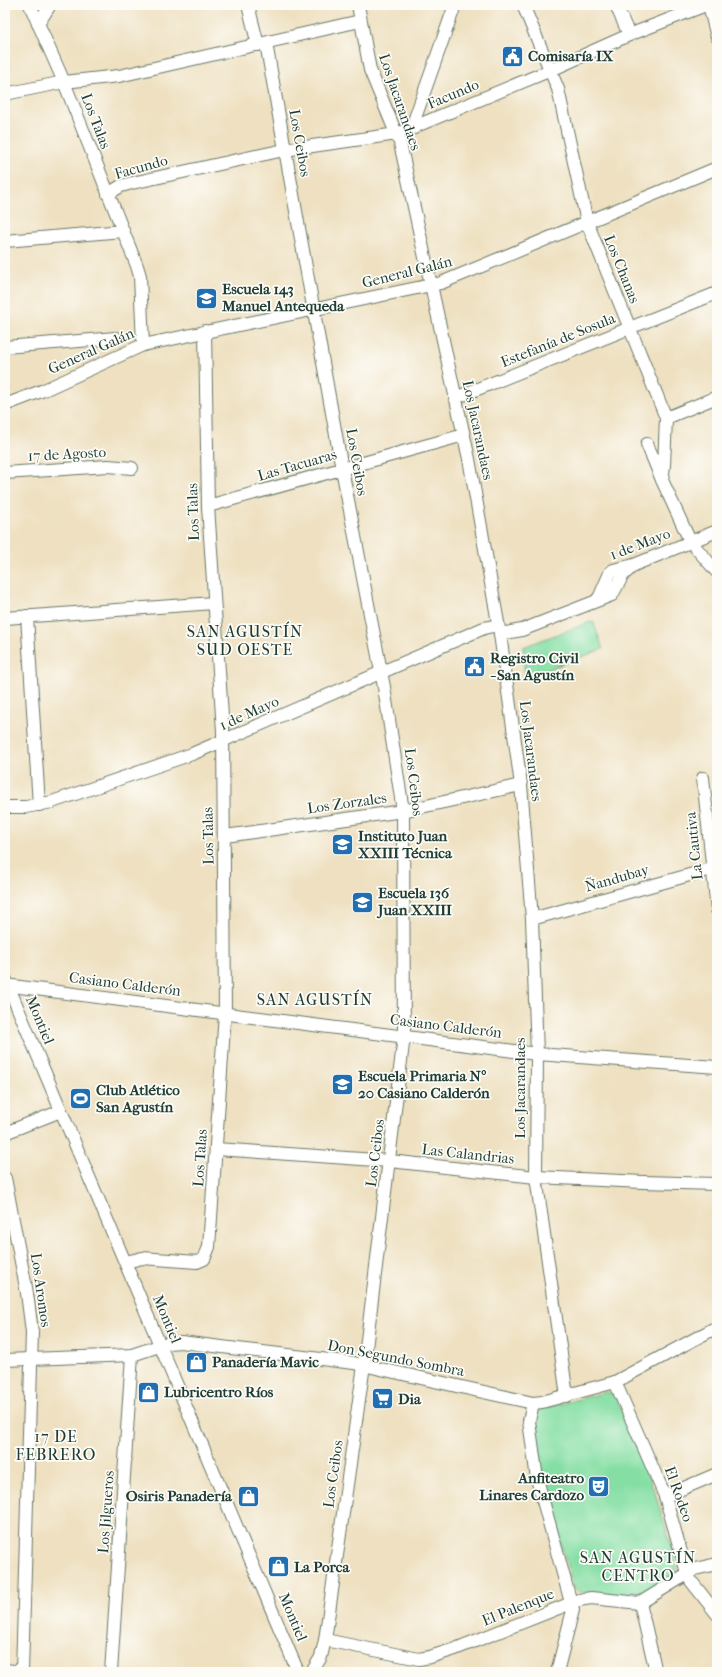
<svg xmlns="http://www.w3.org/2000/svg" width="722" height="1677" font-family="'IM FELL French Canon',serif">
	<style>
		.green { fill: #85dfa4; stroke: #528e6c }
		.lines { fill: none; stroke-linecap: round; stroke-linejoin: round }
		.minor-casing { stroke: #677665; stroke-width: 14 }
		.minor { stroke: #fff; stroke-width: 12 }
		.labels { text-anchor: middle; dominant-baseline: central; stroke-width: 3.5; stroke-linejoin: round; paint-order: stroke }
		.poi-label { font-size: 15px; font-weight: bold; fill: #1f3d34; stroke: #fdfcf7; text-anchor: start }
		.street-label { font-size: 15px; fill: #1f3d34; stroke: #fdfcf7 }
		.neighbourhood-label { font-size: 16px; letter-spacing: 1px; fill: #1f3d34; stroke: #fdfcf7 }
	</style>
	<rect width="100%" height="100%" fill="#fdfcf7"/>
	<filter id="ink" filterUnits="userSpaceOnUse"><feTurbulence type="fractalNoise" baseFrequency=".025" numOctaves="2"/><feDisplacementMap in="SourceGraphic" scale="8" xChannelSelector="R" yChannelSelector="G"/><feConvolveMatrix kernelMatrix="1 2 1 2 8 2 1 2 1" color-interpolation-filters="sRGB"/></filter>
	<filter id="wash" filterUnits="userSpaceOnUse"><feTurbulence type="fractalNoise" baseFrequency=".012" numOctaves="4" result="noise"/><feDisplacementMap in="SourceGraphic" scale="16" xChannelSelector="R" yChannelSelector="G"/><feGaussianBlur stdDeviation="0.9" result="paint"/><feColorMatrix in="noise" values="0 0 0 0 0 0 0 0 0 0 0 0 0 0 0 0 0 1.4 0 .05"/><feComposite in="paint" operator="in"/></filter>
	<g filter="url(#wash)">
		<rect width="100%" height="100%" fill="#eee0c0"/>
		<g class="green">
			<path d="M593 621 603 649 525 678 523 647Z"/>
			<path d="M606 1392 615 1395 655 1493 676 1562 677 1568 674 1574 639 1598 588 1594 578 1591 573 1586 542 1479 533 1419 536 1413 541 1409Z"/>
		</g>
	</g>
	<g filter="url(#ink)">
		<g class="lines">
			<defs>
				<g id="minor">
					<path d="M30 5 64 82 137 266 140 276 143 345"/>
					<path d="M248 5 258 45"/>
					<path d="M358 5 370 70 400 143 469 459 500 634 521 785 532 919 537 1054 536 1177 567 1396"/>
					<path d="M523 5 558 89 587 222 666 418 664 466 662 480 690 541 717 572"/>
					<path d="M616 5 629 35"/>
					<path d="M709 5 717 37"/>
					<path d="M38 24 50 5"/>
					<path d="M266 43 342 469 384 687 403 811 404 1036 364 1365 325 1640 321 1657 312 1672"/>
					<path d="M5 94 64 82 119 76 360 21"/>
					<path d="M414 128 415 118 455 5"/>
					<path d="M108 194 121 186 132 183 284 150 397 134 551 70 629 35 706 5"/>
					<path d="M5 241 123 231"/>
					<path d="M5 347 116 338"/>
					<path d="M455 398 717 293"/>
					<path d="M5 405 44 390 143 345 441 283 717 168"/>
					<path d="M666 418 717 397"/>
					<path d="M647 444 662 480"/>
					<path d="M5 473 108 466 132 468"/>
					<path d="M208 506 464 435"/>
					<path d="M597 600 600 596 610 573 613 570 634 565 717 531"/>
					<path d="M27 616 39 805"/>
					<path d="M5 618 214 603"/>
					<path d="M500 634 522 630 612 595 623 575 634 565"/>
					<path d="M703 778 717 910"/>
					<path d="M5 807H26L52 802 192 754 484 628 498 625"/>
					<path d="M225 836 403 811 521 785"/>
					<path d="M532 919 711 869"/>
					<path d="M5 978 298 1672"/>
					<path d="M5 985 537 1054 717 1067"/>
					<path d="M5 1133 61 1111"/>
					<path d="M216 1149 390 1161 536 1177 643 1182 717 1184"/>
					<path d="M5 1178 27 1293 32 1332 22 1672"/>
					<path d="M126 1262 142 1258 197 1262 204 1259 209 1247 225 1013 223 731 208 506 205 331"/>
					<path d="M5 1360 132 1355 168 1343 181 1342 354 1363 533 1403 542 1402 615 1382 717 1327"/>
					<path d="M615 1382 665 1496 687 1573 691 1581 717 1614"/>
					<path d="M533 1403 529 1421 537 1479 573 1610 557 1672"/>
					<path d="M665 1496 717 1474"/>
					<path d="M640 1603 656 1672"/>
					<path d="M325 1640 419 1659 430 1657 455 1649 579 1600 591 1598 640 1603 695 1569 717 1564"/>
					<path d="M5 1670 23 1672"/>
					<path d="M111 1672 132 1355"/>
				</g>
			</defs>
			<use href="#minor" class="minor-casing"/>
			<use href="#minor" class="minor"/>
		</g>
	</g>
	<defs>
		<symbol id="civic-square" viewBox="-11 -11 22 22"><rect x="-9" y="-9" width="18" height="18" rx="4" fill="#1f6fb2" stroke="#fdfcf7"/><path d="M-.6-6.5H3V-4.5H.6V-3L4-1V1h2V6H-6V1h2V-1L-.6-3ZM-1.2 2.5V6h2.4V2.5Z" fill="#fff"/></symbol>
		<symbol id="school-square" viewBox="-11 -11 22 22"><rect x="-9" y="-9" width="18" height="18" rx="4" fill="#1f6fb2" stroke="#fdfcf7"/><path d="M0-5L7-2L0 1L-7-2ZM-4 1L0 2.5L4 1V4Q0 6-4 4Z" fill="#fff"/></symbol>
		<symbol id="stadium-square" viewBox="-11 -11 22 22"><rect x="-9" y="-9" width="18" height="18" rx="4" fill="#1f6fb2" stroke="#fdfcf7"/><path d="M0-5a6.5 5 0 1 0 0 10a6.5 5 0 1 0 0-10ZM-3.5-1.8h7v3.6h-7Z" fill="#fff"/></symbol>
		<symbol id="shop-square" viewBox="-11 -11 22 22"><rect x="-9" y="-9" width="18" height="18" rx="4" fill="#1f6fb2" stroke="#fdfcf7"/><path d="M-5-2.5h2.3a2.7 3.5 0 0 1 5.4 0H5L5.5 6h-11ZM-1.5-2.5h3a1.5 2.3 0 0 0-3 0Z" fill="#fff"/></symbol>
		<symbol id="supermarket-square" viewBox="-11 -11 22 22"><rect x="-9" y="-9" width="18" height="18" rx="4" fill="#1f6fb2" stroke="#fdfcf7"/><path d="M-6-5.5h2.5l.6 2H6L4.5 2H-2.5L-4.4-4H-6ZM-1.5 3.2a1.3 1.3 0 1 0 .1 0ZM3 3.2a1.3 1.3 0 1 0 .1 0Z" fill="#fff"/></symbol>
		<symbol id="theatre-square" viewBox="-11 -11 22 22"><rect x="-9" y="-9" width="18" height="18" rx="4" fill="#1f6fb2" stroke="#fdfcf7"/><path d="M-5-5.5Q0-4 5-5.5V0Q5 5 0 6Q-5 5-5 0ZM-3.3-2.5H-1v1.5H-3.3ZM1-2.5H3.3v1.5H1ZM-2.8 1Q0 5.5 2.8 1Z" fill="#fff"/></symbol>
	</defs>
	<g fill-rule="evenodd">
		<use href="#civic-square" x="500" y="44" width="25" height="25"/>
		<use href="#school-square" x="194" y="286" width="25" height="25"/>
		<use href="#civic-square" x="462" y="654" width="25" height="25"/>
		<use href="#school-square" x="330" y="832" width="25" height="25"/>
		<use href="#school-square" x="350" y="890" width="25" height="25"/>
		<use href="#school-square" x="330" y="1072" width="25" height="25"/>
		<use href="#stadium-square" x="68" y="1086" width="25" height="25"/>
		<use href="#shop-square" x="184" y="1350" width="25" height="25"/>
		<use href="#shop-square" x="136" y="1380" width="25" height="25"/>
		<use href="#supermarket-square" x="370" y="1386" width="25" height="25"/>
		<use href="#theatre-square" x="586" y="1474" width="25" height="25"/>
		<use href="#shop-square" x="236" y="1484" width="25" height="25"/>
		<use href="#shop-square" x="266" y="1554" width="25" height="25"/>
	</g>
	<g class="labels">
		<g class="poi-label">
			<text x="528" y="56">Comisaría IX</text>
			<text x="222" y="289">Escuela 143<tspan x="222" dy="17">Manuel Antequeda</tspan></text>
			<text x="490" y="658">Registro Civil<tspan x="490" dy="17">- San Agustín</tspan></text>
			<text x="358" y="836">Instituto Juan<tspan x="358" dy="17">XXIII Técnica</tspan></text>
			<text x="378" y="893">Escuela 136<tspan x="378" dy="17">Juan XXIII</tspan></text>
			<text x="358" y="1076">Escuela Primaria Nº<tspan x="358" dy="17">20 Casiano Calderón</tspan></text>
			<text x="96" y="1090">Club Atlético<tspan x="96" dy="17">San Agustín</tspan></text>
			<text x="212" y="1362">Panadería Mavic</text>
			<text x="164" y="1392">Lubricentro Ríos</text>
			<text x="398" y="1399">Dia</text>
			<text x="584" y="1478" text-anchor="end">Anfiteatro<tspan x="584" dy="17">Linares Cardozo</tspan></text>
			<text x="232" y="1496" text-anchor="end">Osiris Panadería</text>
			<text x="294" y="1567">La Porca</text>
		</g>
		<g class="street-label">
			<text transform="translate(453 94) rotate(-23)">Facundo</text>
			<text transform="translate(400 102) rotate(71)">Los Jacarandaes</text>
			<text transform="translate(96 121) rotate(69)">Los Talas</text>
			<text transform="translate(300 143) rotate(80)">Los Ceibos</text>
			<text transform="translate(141 167) rotate(-16)">Facundo</text>
			<text transform="translate(622 269) rotate(68)">Los Chanas</text>
			<text transform="translate(407 272) rotate(-14)">General Galán</text>
			<text transform="translate(558 340) rotate(-22)">Estefanía de Sosula</text>
			<text transform="translate(91 351) rotate(-24)">General Galán</text>
			<text transform="translate(478 430) rotate(78)">Los Jacarandaes</text>
			<text transform="translate(67 454) rotate(-3)">17 de Agosto</text>
			<text transform="translate(357 462) rotate(80)">Los Ceibos</text>
			<text transform="translate(297 465) rotate(-16)">Las Tacuaras</text>
			<text transform="translate(193 512) rotate(-92)">Los Talas</text>
			<text transform="translate(640 544) rotate(-21)">1 de Mayo</text>
			<text transform="translate(249 713) rotate(-24)">1 de Mayo</text>
			<text transform="translate(531 751) rotate(83)">Los Jacarandaes</text>
			<text transform="translate(414 782) rotate(83)">Los Ceibos</text>
			<text transform="translate(347 803) rotate(-8)">Los Zorzales</text>
			<text transform="translate(208 836) rotate(-91)">Los Talas</text>
			<text transform="translate(694 846) rotate(-96)">La Cautiva</text>
			<text transform="translate(617 878) rotate(-16)">Ñandubay</text>
			<text transform="translate(125 984) rotate(7)">Casiano Calderón</text>
			<text transform="translate(40 1020) rotate(67)">Montiel</text>
			<text transform="translate(446 1026) rotate(7)">Casiano Calderón</text>
			<text transform="translate(520 1088) rotate(-90)">Los Jacarandaes</text>
			<text transform="translate(375 1153) rotate(-83)">Los Ceibos</text>
			<text transform="translate(468 1154) rotate(6)">Las Calandrias</text>
			<text transform="translate(200 1158) rotate(-86)">Los Talas</text>
			<text transform="translate(41 1290) rotate(82)">Los Aromos</text>
			<text transform="translate(167 1319) rotate(67)">Montiel</text>
			<text transform="translate(396 1358) rotate(11)">Don Segundo Sombra</text>
			<text transform="translate(333 1474) rotate(-82)">Los Ceibos</text>
			<text transform="translate(679 1494) rotate(70)">El Rodeo</text>
			<text transform="translate(106 1512) rotate(-86)">Los Jilgueros</text>
			<text transform="translate(518 1607) rotate(-22)">El Palenque</text>
			<text transform="translate(293 1617) rotate(67)">Montiel</text>
		</g>
		<g class="neighbourhood-label">
			<text x="245" y="631">SAN AGUSTÍN<tspan x="245" dy="18">SUD OESTE</tspan></text>
			<text x="315" y="999">SAN AGUSTÍN</text>
			<text x="56" y="1436">17 DE<tspan x="56" dy="18">FEBRERO</tspan></text>
			<text x="638" y="1557">SAN AGUSTÍN<tspan x="638" dy="18">CENTRO</tspan></text>
		</g>
	</g>
	<rect width="722" height="1677" fill="none" stroke="#fdfcf7" stroke-width="20"/>
</svg>
